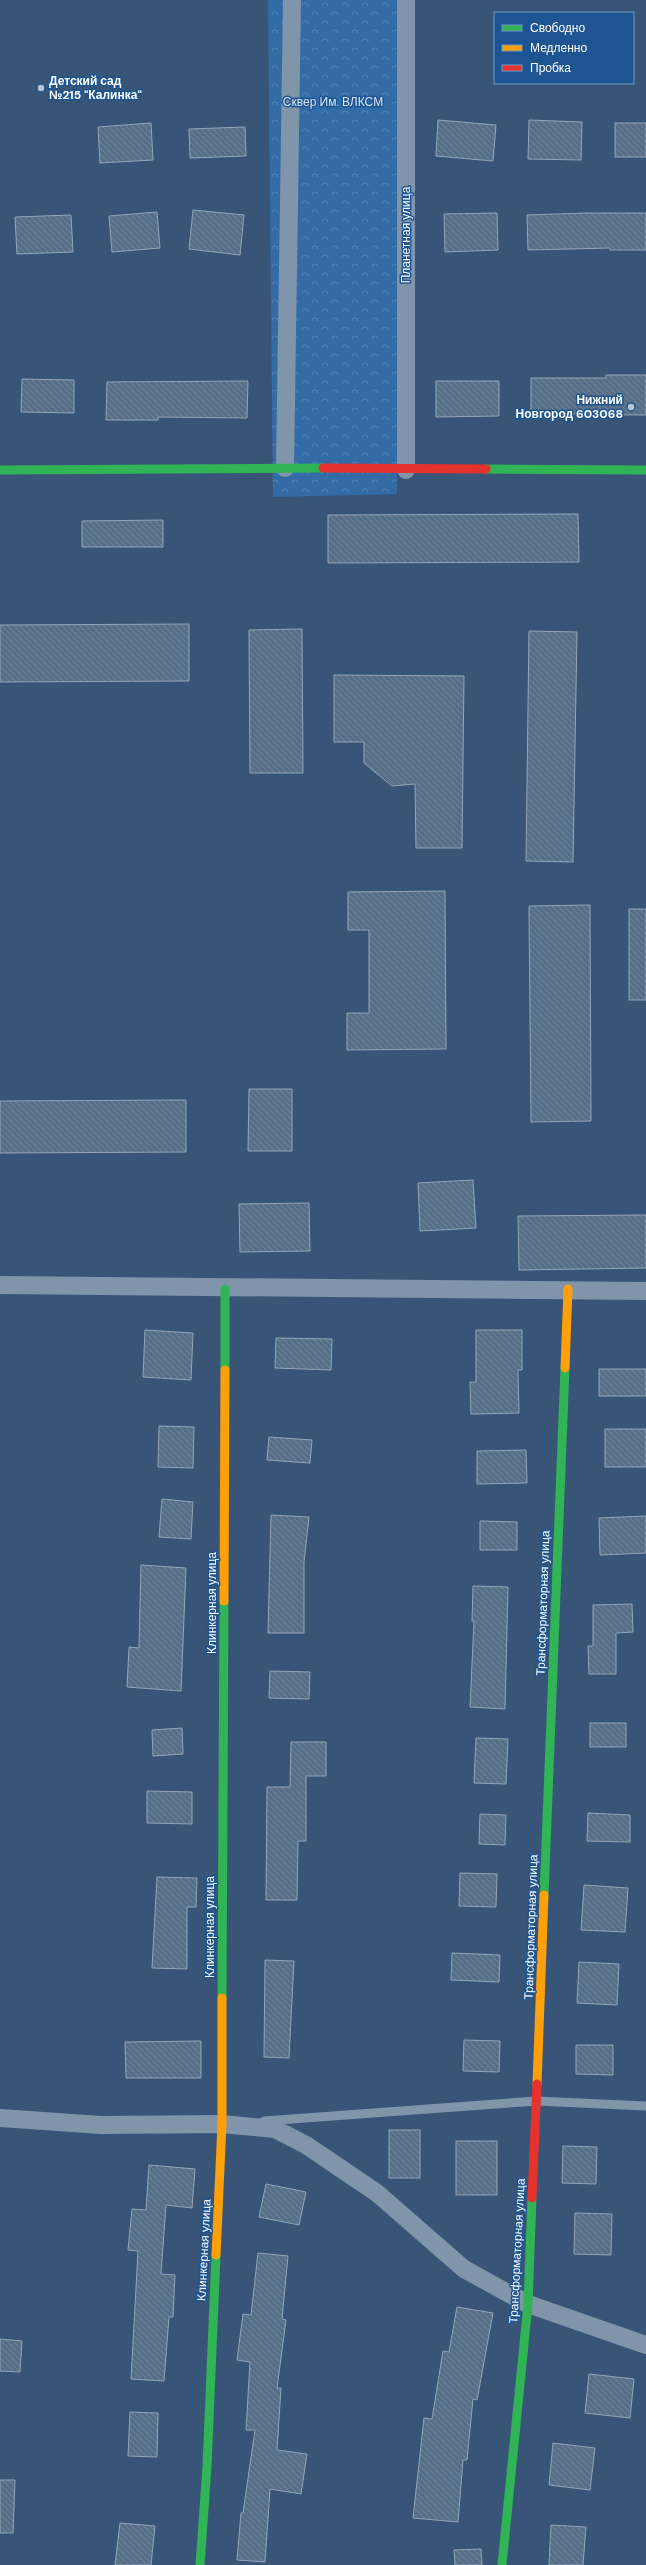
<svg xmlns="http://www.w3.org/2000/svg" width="646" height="2565" font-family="'DM Sans',sans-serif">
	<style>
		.forest { fill: url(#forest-crowns) }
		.building { fill: url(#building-back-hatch); stroke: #95a5b8 }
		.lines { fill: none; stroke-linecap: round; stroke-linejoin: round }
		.lane { stroke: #8095aa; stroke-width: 9 }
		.street { stroke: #8095aa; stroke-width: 18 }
		.fast { stroke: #30b455; stroke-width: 9 }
		.slow { stroke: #ff9f0a; stroke-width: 9 }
		.jam { stroke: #e5322d; stroke-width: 9 }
		.poi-dot { fill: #b9c4cf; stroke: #1e5491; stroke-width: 1.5 }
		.labels { text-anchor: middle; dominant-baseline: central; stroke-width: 3; stroke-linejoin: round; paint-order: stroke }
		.poi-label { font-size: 12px; font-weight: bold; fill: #fff; stroke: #1e5491; text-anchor: start }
		.park-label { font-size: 12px; fill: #d5e7fa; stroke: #1e5491 }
		.street-label { font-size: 12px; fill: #fff; stroke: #1e5491 }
	</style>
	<defs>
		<pattern id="forest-crowns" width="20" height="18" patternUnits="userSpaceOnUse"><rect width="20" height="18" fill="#336ba7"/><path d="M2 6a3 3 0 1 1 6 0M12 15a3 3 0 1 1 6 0" fill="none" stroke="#5281b4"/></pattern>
		<pattern id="building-back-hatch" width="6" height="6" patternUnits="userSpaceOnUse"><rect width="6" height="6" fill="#566e88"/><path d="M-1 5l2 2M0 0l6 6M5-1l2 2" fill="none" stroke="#6f849a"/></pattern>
	</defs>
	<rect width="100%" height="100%" fill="#385577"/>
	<path class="forest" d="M268 0H397V494L273 497Z"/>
	<g class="building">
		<path d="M438 120 496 125 493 161 436 156Z"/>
		<path d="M529 120 582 122 581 160 528 159Z"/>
		<path d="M151 123 153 160 100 163 98 127Z"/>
		<rect x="615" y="123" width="31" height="34"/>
		<path d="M245 127 246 156 190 158 189 129Z"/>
		<path d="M193 210 244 215 240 255 189 249Z"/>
		<path d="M157 212 160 248 112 252 109 216Z"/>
		<path d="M497 213 498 250 445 252 444 214Z"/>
		<path d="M586 213H646V250H610V248L528 250 527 215Z"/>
		<path d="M71 215 73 252 17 254 15 217Z"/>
		<path d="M606 375H646V415L531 414V378H606Z"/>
		<path d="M22 379 74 380V413L21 412Z"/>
		<path d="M248 381 247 418 158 417V420H106L107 382Z"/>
		<path d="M436 381H499V416L436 417Z"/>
		<path d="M578 514 579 562 328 563V515Z"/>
		<path d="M163 520V547H82V521Z"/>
		<path d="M189 624V681L0 682V625Z"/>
		<path d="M302 629 303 773H250L249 630Z"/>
		<path d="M529 631 577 632 573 862 526 861Z"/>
		<path d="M334 675 464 676 462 848H416L415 784 392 786 364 763V742H334Z"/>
		<path d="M445 891 446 1049 347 1050V1013H369V930H348V892Z"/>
		<path d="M590 905 591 1121 531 1122 529 906Z"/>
		<rect x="629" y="909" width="17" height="91"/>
		<path d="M249 1089H292V1151H248Z"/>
		<path d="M186 1100V1152L0 1153V1101Z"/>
		<path d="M473 1180 476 1228 420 1231 418 1183Z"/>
		<path d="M309 1203 310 1251 240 1252 239 1204Z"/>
		<path d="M646 1215V1268L519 1270 518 1216Z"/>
		<path d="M145 1330 193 1333 191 1380 143 1377Z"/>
		<path d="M476 1330H522V1370H518L519 1413 471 1414 470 1382H476Z"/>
		<path d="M276 1338 332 1339 331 1370 275 1368Z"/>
		<rect x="599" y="1369" width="47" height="27"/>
		<path d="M159 1426 194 1427 193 1468 158 1467Z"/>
		<rect x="605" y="1429" width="41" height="38"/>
		<path d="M269 1437 312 1440 310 1463 267 1460Z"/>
		<path d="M526 1450 527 1483 477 1484V1451Z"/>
		<path d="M162 1499 193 1502 191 1539 159 1537Z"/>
		<path d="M271 1515 309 1517 304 1562V1633H268Z"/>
		<path d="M646 1516V1553L600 1555 599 1518Z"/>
		<path d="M480 1521 517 1522V1550H480Z"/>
		<path d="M141 1565 186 1568 181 1691 127 1687 129 1647 139 1648Z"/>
		<path d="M473 1586 508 1587 505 1709 470 1707 474 1621H472Z"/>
		<path d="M632 1604 633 1632 616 1633V1674H589L588 1646H593V1605Z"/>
		<path d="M270 1671 310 1672 309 1699 269 1698Z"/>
		<rect x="590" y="1723" width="36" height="24"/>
		<path d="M182 1728 183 1754 153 1756 152 1730Z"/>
		<path d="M476 1738 508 1739 506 1784 474 1783Z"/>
		<path d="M291 1742H326V1776H306V1841H298L297 1900H266L267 1787H290Z"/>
		<path d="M147 1791 192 1792V1824L147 1823Z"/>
		<path d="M588 1813 630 1815V1842L587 1841Z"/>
		<path d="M480 1814 506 1815 505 1845 479 1844Z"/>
		<path d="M460 1873 497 1874 496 1907 459 1906Z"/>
		<path d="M157 1877 197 1878 196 1907H187V1969L152 1968Z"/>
		<path d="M584 1885 628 1888 625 1932 581 1930Z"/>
		<path d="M452 1953 500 1955 499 1982 451 1980Z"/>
		<path d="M265 1960 294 1961 289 2058 264 2057Z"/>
		<path d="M579 1962 619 1964 617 2005 577 2003Z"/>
		<path d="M464 2040 500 2041 499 2072 463 2071Z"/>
		<path d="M201 2041V2078H126L125 2042Z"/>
		<path d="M576 2045H613V2075L576 2074Z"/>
		<rect x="389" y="2130" width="31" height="48"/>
		<rect x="456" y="2141" width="41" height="54"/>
		<path d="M563 2146 597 2147 596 2184 562 2183Z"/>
		<path d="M149 2165 195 2169 192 2208 166 2205 161 2274 175 2275 173 2317H169L164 2381 131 2379 138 2251 128 2250 132 2209 146 2210Z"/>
		<path d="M266 2184 306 2192 299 2225 259 2217Z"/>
		<path d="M575 2213 612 2214 611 2255 574 2254Z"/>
		<path d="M258 2253 288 2256 282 2319 286 2320 277 2388H281L277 2450 307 2454 301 2494 270 2489 265 2562 237 2560 241 2513H243L255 2430H246L250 2362 237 2360 243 2314 251 2315Z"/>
		<path d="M457 2307 493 2313 477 2400 473 2399 467 2460H463L458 2522 413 2518 424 2418 432 2419 443 2351 449 2352Z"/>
		<path d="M0 2339 22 2341 20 2372 0 2371Z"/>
		<path d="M589 2374 634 2379 630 2418 585 2413Z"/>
		<path d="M130 2412 158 2413 157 2457 128 2456Z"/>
		<path d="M553 2443 595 2448 590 2490 549 2485Z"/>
		<path d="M0 2480H15L13 2533H0Z"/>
		<path d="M120 2523 155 2526 151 2565H115Z"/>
		<path d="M551 2525 586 2527 583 2565H549Z"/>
		<path d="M481 2549 482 2565H455L454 2550Z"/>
	</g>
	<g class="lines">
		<path class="lane" d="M264 2121 536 2101 646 2106"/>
		<g class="street">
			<path d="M406 0V470"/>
			<path d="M285 468 292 0"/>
			<path d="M0 1285 646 1291"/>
			<path d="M0 2118 101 2125 222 2124 275 2129 306 2145 377 2193 464 2269 528 2304 646 2345"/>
		</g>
		<g class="fast">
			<path d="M486 469 646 470"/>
			<path d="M0 470 323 468"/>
			<path d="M225 1370V1289"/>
			<path d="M544 1895 565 1368"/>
			<path d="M222 1998 224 1601"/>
			<path d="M200 2565 207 2467 216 2255"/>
			<path d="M502 2565 528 2304 532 2198"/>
		</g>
		<g class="slow">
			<path d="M565 1368 568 1289"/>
			<path d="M224 1601 225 1370"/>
			<path d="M537 2084 544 1895"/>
			<path d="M216 2255 222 2124V1998"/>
		</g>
		<g class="jam">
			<path d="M323 468 486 469"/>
			<path d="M532 2198 537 2084"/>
		</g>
	</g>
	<g class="poi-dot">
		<circle cx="41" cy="88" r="4"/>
		<circle cx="631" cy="407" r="4"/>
	</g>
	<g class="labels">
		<g class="poi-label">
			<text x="49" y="81">Детский сад<tspan x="49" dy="14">№215 "Калинка"</tspan></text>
			<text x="623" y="400" text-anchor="end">Нижний<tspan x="623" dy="14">Новгород 603068</tspan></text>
		</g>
		<g class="park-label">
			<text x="333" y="102">Сквер Им. ВЛКСМ</text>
		</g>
		<g class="street-label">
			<text transform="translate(406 235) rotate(-90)">Планетная улица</text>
			<text transform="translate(212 1603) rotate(-90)">Клинкерная улица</text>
			<text transform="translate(543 1603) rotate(-88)">Трансформаторная улица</text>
			<text transform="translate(210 1927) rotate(-90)">Клинкерная улица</text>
			<text transform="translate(531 1927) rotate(-88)">Трансформаторная улица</text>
			<text transform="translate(204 2250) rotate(-87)">Клинкерная улица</text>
			<text transform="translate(517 2251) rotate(-87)">Трансформаторная улица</text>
		</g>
	</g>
	<rect x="494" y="12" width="140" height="72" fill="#1e5491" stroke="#7898bd"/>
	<rect x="502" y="25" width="20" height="6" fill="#30b455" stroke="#7898bd"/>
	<text x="530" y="32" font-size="12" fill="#ffffff">Свободно</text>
	<rect x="502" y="45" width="20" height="6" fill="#ff9f0a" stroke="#7898bd"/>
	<text x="530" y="52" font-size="12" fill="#ffffff">Медленно</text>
	<rect x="502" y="65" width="20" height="6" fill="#e5322d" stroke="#7898bd"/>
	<text x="530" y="72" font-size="12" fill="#ffffff">Пробка</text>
</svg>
